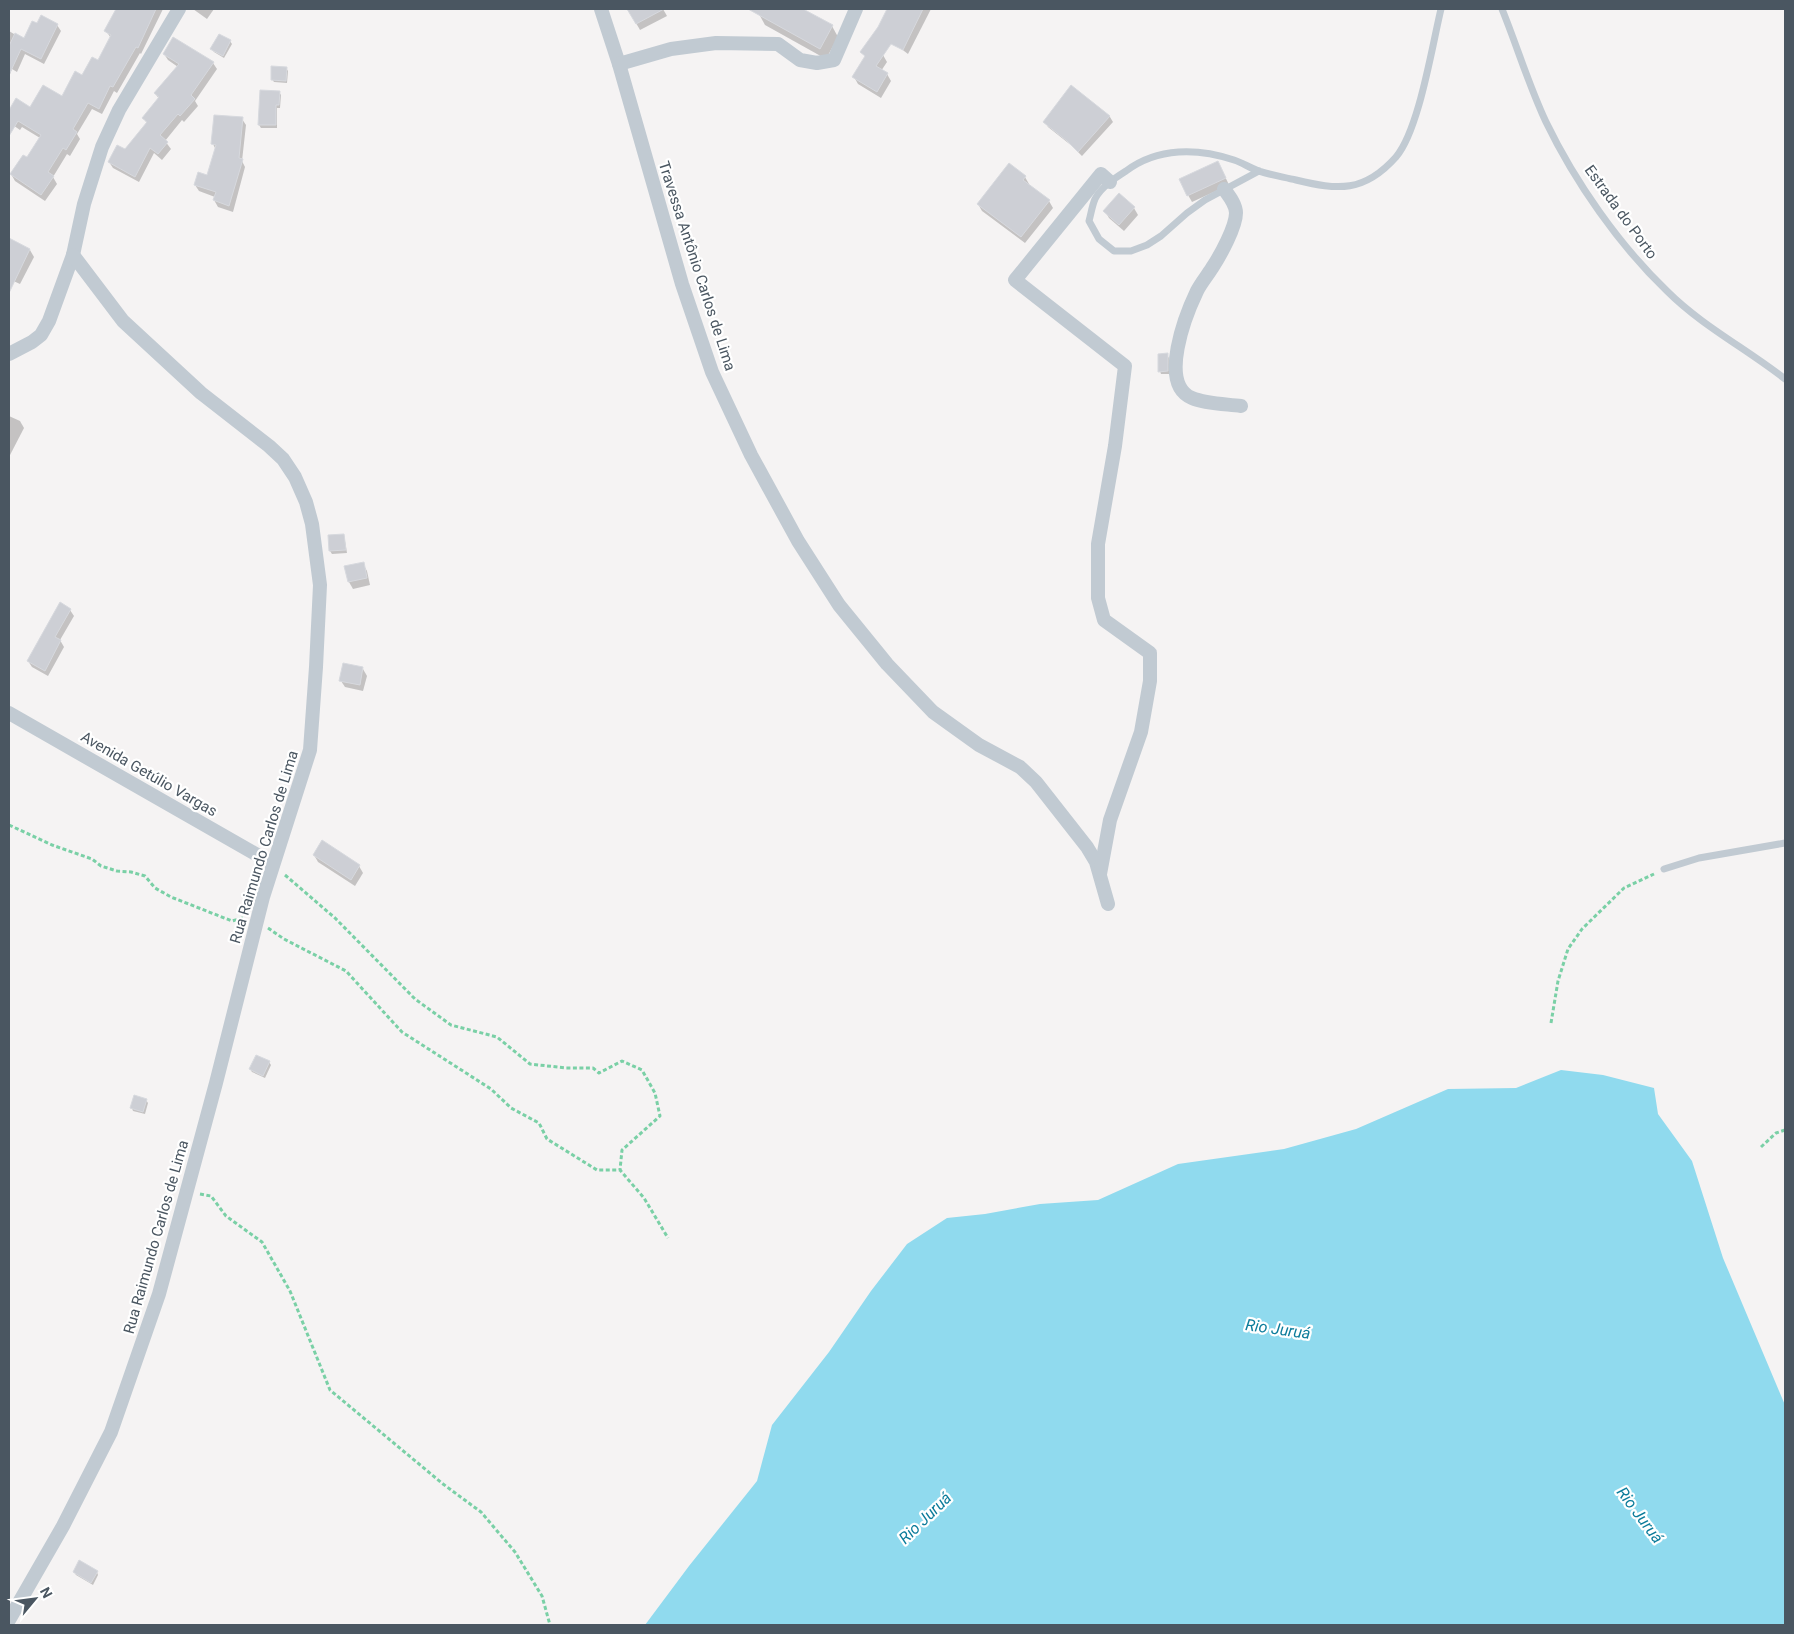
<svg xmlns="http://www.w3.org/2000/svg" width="1794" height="1634" font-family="Roboto,sans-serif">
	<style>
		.water { fill: #90daee }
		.shadow { fill: #0003 }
		.building { fill: #cdcfd5; stroke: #d7d9de }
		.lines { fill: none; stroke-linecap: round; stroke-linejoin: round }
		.path { stroke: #7ad0a6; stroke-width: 3; stroke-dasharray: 4 2.5; stroke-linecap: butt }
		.service { stroke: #c1cad2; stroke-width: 7 }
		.minor { stroke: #c1cad2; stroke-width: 14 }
		.labels { text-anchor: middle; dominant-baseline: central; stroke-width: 4.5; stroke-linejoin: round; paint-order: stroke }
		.street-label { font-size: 15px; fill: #4a5661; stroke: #fff }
		.water-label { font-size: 16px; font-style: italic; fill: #0c7c9b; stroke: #fff }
	</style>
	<rect width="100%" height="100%" fill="#f5f3f3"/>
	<path class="water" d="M1561 1070 1603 1075 1654 1088 1658 1114 1692 1161 1723 1258 1785 1405V1625H645L689 1566 757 1481 772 1425 829 1352 871 1291 907 1244 947 1218 985 1214 1040 1204 1098 1200 1178 1164 1284 1149 1356 1129 1448 1089 1516 1088Z"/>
	<g class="shadow">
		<path d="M117 9H163L141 54 140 53 117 93 114 91 102 114 92 109 77 134 80 139 70 156 67 154 53 177 57 184 45 201 15 181 11 174 27 159 40 138 22 127 20 130 10 123 9 112 16 100 31 109 62 98 98 62 111 38 106 31Z"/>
		<path d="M193 9H214L207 19Z"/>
		<path d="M628 9H663L667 16 640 30Z"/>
		<path d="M762 9H800L832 26 838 37 826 59 765 25 759 14Z"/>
		<path d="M888 9H931L908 54 883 35 878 28Z"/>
		<path d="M57 25 61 31 44 64 25 54 17 72 12 69 9 77V31L24 40Z"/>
		<path d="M230 41 232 44 224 58 214 52 212 49Z"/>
		<path d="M164 54 213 63 217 69 195 101 198 106 184 122 182 120 165 141 171 149 162 160 154 153 139 182 113 168 109 162 125 150 147 124 144 118 159 99 155 93 178 67 168 60Z"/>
		<path d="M883 55 887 62 881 71 887 74 891 81 881 98 858 84 854 77Z"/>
		<path d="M286 68 288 71 287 83 274 82 272 79Z"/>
		<path d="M1071 87 1110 117 1113 122 1082 156 1072 146 1048 127 1045 122Z"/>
		<path d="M279 92 281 95 280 108H277V128H261L259 125Z"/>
		<path d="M242 119 246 125 242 161 245 167 233 212 218 207 214 200 215 197 199 191 195 185 208 176 216 150 213 144Z"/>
		<path d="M1009 165 1025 177 1029 184 1028 185 1049 201 1053 208 1025 243 982 211 978 204Z"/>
		<path d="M1222 170 1229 185 1192 202 1188 195Z"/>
		<path d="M1119 195 1134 208 1138 215 1124 231 1109 218 1105 211Z"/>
		<path d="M9 240 30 250 34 257 20 284 9 279Z"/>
		<path d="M1167 355 1169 358V374H1161L1160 371Z"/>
		<path d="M9 416 20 421 24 428 9 457Z"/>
		<path d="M344 535 347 553 332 554 330 551Z"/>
		<path d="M363 564 367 571 370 585 353 589 349 582Z"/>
		<path d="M60 604 70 610 74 616 60 640 64 647 48 676 32 667 28 661Z"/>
		<path d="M363 669 367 676 363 691 345 687 341 681Z"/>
		<path d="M314 855 359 866 363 873 355 886 318 862Z"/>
		<path d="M269 1062 271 1065 265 1078 252 1072 250 1069Z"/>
		<path d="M146 1100 148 1103 145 1114 133 1111 132 1108Z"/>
		<path d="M74 1572H97L98 1575 93 1585 76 1575Z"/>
	</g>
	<g class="building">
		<path d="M116 9H156L138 48 136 47 113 87 110 86 99 109 88 103 73 129 77 132 66 150 63 148 48 172 54 176 41 195 10 174 23 155 27 157 41 135 18 121 9 136V110L16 98 30 107 43 85 62 96 75 71 82 75 92 57 98 60 111 35 104 31Z"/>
		<path d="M627 9H664L636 24Z"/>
		<path d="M748 9H803L833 25 820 49Z"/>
		<path d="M887 9H923L903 50 891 44 876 66 888 73 877 92 852 77 865 56 860 52 878 27Z"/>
		<path d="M41 15 58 24 41 59 21 49 9 75V46L15 33 24 38 32 21 37 23Z"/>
		<path d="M219 34 231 40 223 56 210 49Z"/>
		<path d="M173 37 214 62 191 95 195 99 180 116 178 114 160 135 168 142 158 154 150 148 135 177 108 162 117 145 125 149 147 122 142 118 159 97 154 93 179 64 163 54Z"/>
		<path d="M271 66 287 67 286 81 271 80Z"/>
		<path d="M1071 85 1110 116 1078 152 1067 141 1043 122Z"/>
		<path d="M260 90 280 91 279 105H276V125H258Z"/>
		<path d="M214 115 243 117 239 158 243 159 229 206 213 200 216 192 194 185 198 172 207 175 216 145 211 144Z"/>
		<path d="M1218 161 1226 178 1187 196 1179 179Z"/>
		<path d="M1009 163 1026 176 1023 180 1050 200 1021 237 977 204Z"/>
		<path d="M1119 193 1135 207 1119 225 1103 211Z"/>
		<path d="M9 238 30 249 9 293Z"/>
		<path d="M1168 353V371L1158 372V354Z"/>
		<path d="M344 534 346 550 329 551 328 535Z"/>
		<path d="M364 562 367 578 348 582 344 566Z"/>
		<path d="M60 602 71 609 55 637 61 640 45 671 27 661Z"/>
		<path d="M343 663 363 667 360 685 339 681Z"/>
		<path d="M322 840 360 865 351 880 313 855Z"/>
		<path d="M256 1055 270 1061 263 1076 249 1069Z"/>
		<path d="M134 1095 147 1099 143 1112 130 1108Z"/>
		<path d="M79 1560 98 1571 91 1583 73 1572Z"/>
	</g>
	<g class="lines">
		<g class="path">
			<path d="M9 825 52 845 92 859 101 866 117 871 131 872 145 876 155 888 171 897 232 921 243 918"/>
			<path d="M285 875 335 918 415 999 451 1025 497 1037 530 1064 566 1068H593L599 1073 622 1061 642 1070 655 1093 660 1116 622 1150 620 1170"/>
			<path d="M268 928 284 939 346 971 402 1032 491 1089 511 1108 539 1123 547 1139 597 1170H620L644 1198 668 1238"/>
			<path d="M1551 1023 1558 981 1568 949 1582 929 1624 888 1654 874"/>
			<path d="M1761 1147 1776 1133 1785 1130"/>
			<path d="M200 1194 211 1196 226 1216 262 1242 290 1291 330 1390 443 1484 481 1512 515 1552 542 1596 550 1625"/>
		</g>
		<g class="service">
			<path d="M1502 9C1517 46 1529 86 1546 122 1575 182 1619 245 1667 291 1702 326 1747 349 1785 379"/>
			<path d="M1259 171 1205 200 1187 213 1161 236 1147 245 1131 251H1114L1099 239 1089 221C1091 214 1092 206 1095 199 1101 187 1115 178 1126 171 1158 147 1198 148 1234 160 1243 163 1250 168 1259 171 1270 175 1284 177 1296 180 1338 190 1364 193 1396 157 1419 130 1432 46 1441 9"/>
			<path d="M1664 869 1699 858 1785 843"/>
		</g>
		<g class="minor">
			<path d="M601 9 619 64 682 284 712 372 751 455 798 541 839 605 887 664 933 712 979 745 1020 767 1036 782 1087 847 1096 862 1108 904"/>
			<path d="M619 64 671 49 716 43 778 44 800 60 817 63 834 60 856 9"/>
			<path d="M1224 189C1229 196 1236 204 1236 213 1236 227 1220 256 1212 268 1207 276 1201 283 1197 291 1186 314 1158 384 1192 398 1206 404 1226 404 1241 406"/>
			<path d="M9 354 32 342 41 335 49 321 73 255 84 204 102 147 119 110 179 9"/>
			<path d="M9 713 273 864"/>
			<path d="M1100 874 1110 820 1141 732 1150 681V653L1104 620 1098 598V544L1115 446 1125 366 1015 280 1101 174 1110 182"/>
			<path d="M9 1620 63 1526 111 1432 159 1294 216 1083 263 897 310 750 316 667 320 585 312 524 306 502 295 477 283 459 269 446 201 393 123 321 73 255"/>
		</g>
	</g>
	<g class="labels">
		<g class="street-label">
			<text transform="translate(1621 212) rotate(54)">Estrada do Porto</text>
			<text transform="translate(697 266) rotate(72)">Travessa Antônio Carlos de Lima</text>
			<text transform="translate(149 774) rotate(30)">Avenida Getúlio Vargas</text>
			<text transform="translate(264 847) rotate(-73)">Rua Raimundo Carlos de Lima</text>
			<text transform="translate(156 1237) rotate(-74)">Rua Raimundo Carlos de Lima</text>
		</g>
		<g class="water-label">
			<text transform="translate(1278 1329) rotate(8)">Rio Juruá</text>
			<text transform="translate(1640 1515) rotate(53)">Rio Juruá</text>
			<text transform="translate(925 1518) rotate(-44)">Rio Juruá</text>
		</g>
	</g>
	<rect width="1794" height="1634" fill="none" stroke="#4a5661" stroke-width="20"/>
	<g transform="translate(35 1599) rotate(61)" stroke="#ffffff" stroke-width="4" paint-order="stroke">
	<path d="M0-4L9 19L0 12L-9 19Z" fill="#4a5661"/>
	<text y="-8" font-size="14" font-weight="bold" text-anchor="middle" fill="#4a5661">N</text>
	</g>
</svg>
